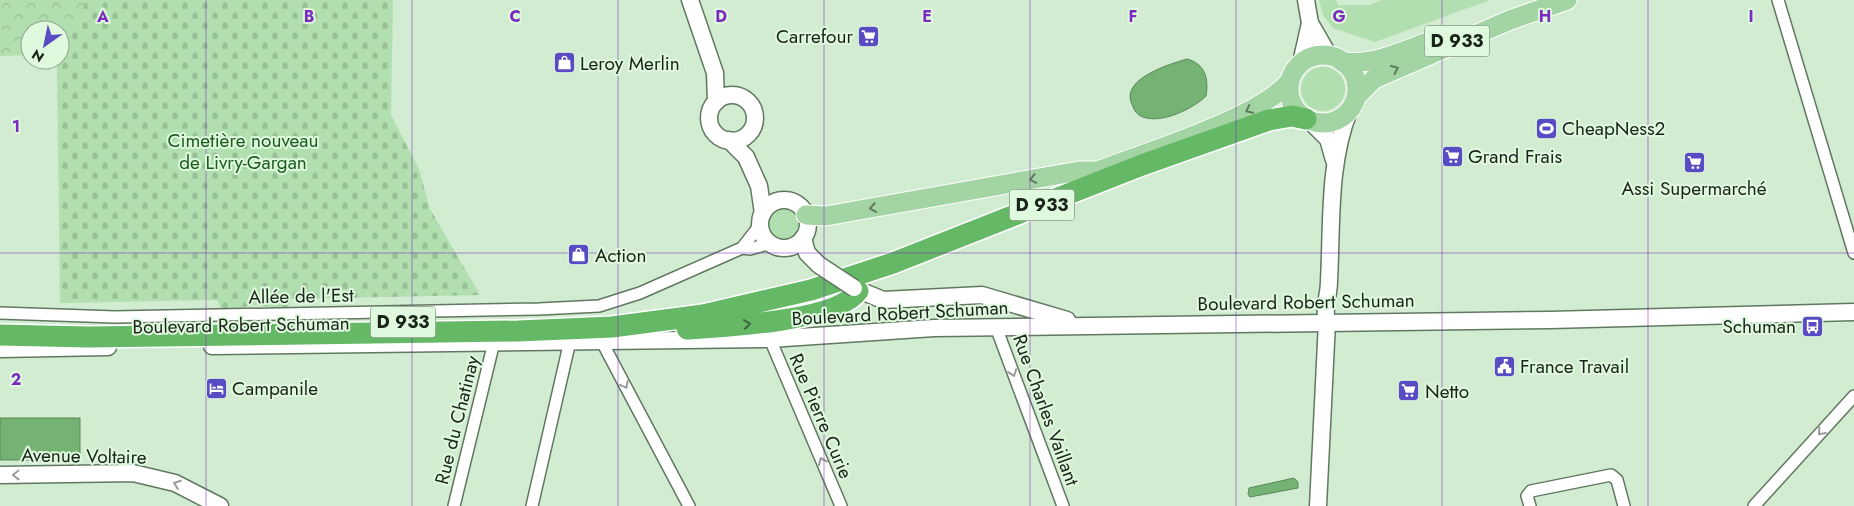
<svg xmlns="http://www.w3.org/2000/svg" width="1854" height="506" font-family="Jost,sans-serif">
	<style>
		.green { fill: #b2dfb0 }
		.forest { fill: url(#forest-crowns) }
		.cemetery { fill: url(#cemetery-stones) }
		.water { fill: #74b373; stroke: #598858 }
		.lines { fill: none; stroke-linecap: round; stroke-linejoin: round }
		.street-casing { stroke: #617860; stroke-width: 14 }
		.secondary-casing { stroke: #617860; stroke-width: 19 }
		.primary-casing { stroke: #fff; stroke-width: 21 }
		.highway-casing { stroke: #fff; stroke-width: 24 }
		.street { stroke: #fff; stroke-width: 11 }
		.secondary { stroke: #fff; stroke-width: 16 }
		.primary { stroke: #a3d4a3; stroke-width: 19 }
		.highway { stroke: #65b865; stroke-width: 21 }
		.secondary-bridge-casing { stroke: #617860; stroke-width: 19; stroke-linecap: butt }
		.secondary-bridge { stroke: #fff; stroke-width: 16 }
		.oneway { stroke: #5e7c5e }
		.oneway2 { stroke: #3c663b }
		.oneway3 { stroke: #989c98 }
		.grid { fill: none; stroke: #7b2cbf; stroke-width: 1; stroke-opacity: 0.55 }
		.labels { text-anchor: middle; dominant-baseline: central; stroke-width: 4; stroke-linejoin: round; paint-order: stroke }
		.shield { fill: #dff9de; stroke: #556354; stroke-width: 1 }
		.shield-label { font-size: 18px; font-weight: bold; fill: #1a2319 }
		.poi-label { font-size: 19px; fill: #1a2319; stroke: #dff9de; text-anchor: start }
		.park-label { font-size: 19px; fill: #1b5b1e; stroke: #dff9de }
		.street-label { font-size: 19px; fill: #1a2319; stroke: #dff9de }
		.grid-label { font-size: 16px; text-anchor: middle; font-weight: bold; fill: #7b2cbf; stroke: #dff9de; stroke-width: 4; stroke-linejoin: round; paint-order: stroke }
	</style>
	<defs>
		<pattern id="forest-crowns" width="20" height="18" patternUnits="userSpaceOnUse" patternTransform="scale(1.25)"><rect width="20" height="18" fill="#b2dfb0"/><path d="M2 6a3 3 0 1 1 6 0M12 15a3 3 0 1 1 6 0" fill="none" stroke="#98bf97"/></pattern>
		<pattern id="cemetery-stones" width="16" height="16" patternUnits="userSpaceOnUse" patternTransform="scale(1.25)"><rect width="16" height="16" fill="#b2dfb0"/><path d="M2 7V4a2 2 0 0 1 4 0v3zM10 15v-3a2 2 0 0 1 4 0v3z" fill="#98bf97"/></pattern>
	</defs>
	<rect width="100%" height="100%" fill="#d2ecd1"/>
	<g class="green">
		<path d="M1319 0H1336L1338 5H1369L1382 0H1490L1375 42 1333 28 1323 15Z"/>
		<circle cx="1323" cy="89" r="22"/>
		<circle cx="783" cy="222" r="17"/>
	</g>
	<path class="forest" d="M0 0H182L94 55H60V30H30V55L0 56Z"/>
	<path class="cemetery" d="M87 0H393L391 115 419 169 430 209 480 295 292 299 287 309 256 305 221 310 217 300 60 303 57 60H60V55Z"/>
	<g class="water">
		<path d="M1187 59C1205 64 1209 78 1206 96 1193 109 1161 124 1143 117 1135 114 1134 109 1131 102 1123 78 1170 64 1187 59Z"/>
		<rect x="0" y="418" width="80" height="42"/>
		<path d="M1294 478 1298 482V488L1250 497 1248 494 1249 488Z"/>
	</g>
	<g class="lines">
		<defs>
			<g id="street">
				<path d="M1778 0 1854 253"/>
				<path d="M742 248 750 249 771 243"/>
				<path d="M0 313 115 317 539 309 599 306 640 293 742 248 760 225"/>
				<path d="M996 327 1063 506"/>
				<path d="M770 339 841 506"/>
				<path d="M602 342 689 506"/>
				<path d="M454 506 494 342"/>
				<path d="M532 506 570 341"/>
				<path d="M1530 506 1527 496 1531 491 1611 475 1617 480 1624 506"/>
				<path d="M1754 506 1854 396"/>
			</g>
			<g id="secondary">
				<path d="M690 0 715 73 716 102"/>
				<path d="M1306 0 1310 23 1329 56"/>
				<path d="M1301 63 1310 23"/>
				<circle cx="732" cy="118" r="23"/>
				<path d="M1310 121 1328 139 1334 160"/>
				<path d="M729 140 746 157 759 186 763 213"/>
				<circle cx="784" cy="224" r="24"/>
				<path d="M803 238 807 253 819 265"/>
				<path d="M854 288 883 300 982 295 1067 320"/>
				<path d="M212 346 770 339 934 328 1550 320 1854 312"/>
				<path d="M0 349 108 347"/>
				<path d="M0 475 133 473 175 483 220 506"/>
				<path d="M1318 506 1327 322C1323 306 1329 296 1329 281 1332 224 1328 164 1349 111"/>
			</g>
			<g id="primary">
				<circle cx="1323" cy="89" r="34"/>
				<path d="M1342 62C1373 66 1407 50 1435 39"/>
				<path d="M1356 97 1374 79 1510 20 1567 0"/>
				<path d="M806 215 826 216 1079 171H1098C1147 152 1257 119 1289 82"/>
			</g>
			<g id="highway">
				<path d="M687 329C723 327 838 321 858 291"/>
				<path d="M0 335 88 337 518 331 612 327 703 315 811 290 893 263 1142 165 1269 120 1292 116 1306 119"/>
			</g>
		</defs>
		<use href="#street" class="street-casing"/>
		<use href="#secondary" class="secondary-casing"/>
		<use href="#primary" class="primary-casing"/>
		<use href="#highway" class="highway-casing"/>
		<use href="#street" class="street"/>
		<use href="#secondary" class="secondary"/>
		<use href="#primary" class="primary"/>
		<use href="#highway" class="highway"/>
		<defs>
			<path id="secondary-bridge" d="M819 265 854 288"/>
		</defs>
		<use href="#secondary-bridge" class="secondary-bridge-casing"/>
		<use href="#secondary-bridge" class="secondary-bridge"/>
	</g>
	<defs><path id="oneway-chevron" d="M-2-3.5L2.5 0L-2 3.5" fill="none" stroke-width="1.6" stroke-linecap="round" stroke-linejoin="round" transform="scale(1.25)"/></defs>
	<g class="oneway">
		<use href="#oneway-chevron" transform="translate(1395 69) rotate(-25)"/>
		<use href="#oneway-chevron" transform="translate(1249 110) rotate(154)"/>
		<use href="#oneway-chevron" transform="translate(1033 179) rotate(169)"/>
		<use href="#oneway-chevron" transform="translate(873 208) rotate(170)"/>
	</g>
	<use class="oneway2" href="#oneway-chevron" transform="translate(747 324) rotate(-8)"/>
	<g class="oneway3">
		<use href="#oneway-chevron" transform="translate(1013 373) rotate(70)"/>
		<use href="#oneway-chevron" transform="translate(625 385) rotate(62)"/>
		<use href="#oneway-chevron" transform="translate(1821 432) rotate(132)"/>
		<use href="#oneway-chevron" transform="translate(822 461) rotate(-113)"/>
		<use href="#oneway-chevron" transform="translate(16 475) rotate(179)"/>
		<use href="#oneway-chevron" transform="translate(177 484) rotate(-160)"/>
	</g>
	<path class="grid" d="M206 0V506M412 0V506M618 0V506M824 0V506M1030 0V506M1236 0V506M1442 0V506M1648 0V506M0 253H1854"/>
	<defs>
		<symbol id="supermarket-square" viewBox="-11 -11 22 22"><rect x="-9" y="-9" width="18" height="18" rx="4" fill="#584bc3" stroke="#dff9de"/><path d="M-6-5.5h2.5l.6 2H6L4.5 2H-2.5L-4.4-4H-6ZM-1.5 3.2a1.3 1.3 0 1 0 .1 0ZM3 3.2a1.3 1.3 0 1 0 .1 0Z" fill="#fff"/></symbol>
		<symbol id="shop-square" viewBox="-11 -11 22 22"><rect x="-9" y="-9" width="18" height="18" rx="4" fill="#584bc3" stroke="#dff9de"/><path d="M-5-2.5h2.3a2.7 3.5 0 0 1 5.4 0H5L5.5 6h-11ZM-1.5-2.5h3a1.5 2.3 0 0 0-3 0Z" fill="#fff"/></symbol>
		<symbol id="stadium-square" viewBox="-11 -11 22 22"><rect x="-9" y="-9" width="18" height="18" rx="4" fill="#584bc3" stroke="#dff9de"/><path d="M0-5a6.5 5 0 1 0 0 10a6.5 5 0 1 0 0-10ZM-3.5-1.8h7v3.6h-7Z" fill="#fff"/></symbol>
		<symbol id="bus-square" viewBox="-11 -11 22 22"><rect x="-9" y="-9" width="18" height="18" rx="4" fill="#584bc3" stroke="#dff9de"/><path d="M-5-6H5V4H4V6H2V4H-2V6H-4V4H-5ZM-3.5-4V0h7V-4ZM-3.5 1.2v1.5H-2V1.2ZM2 1.2v1.5H3.5V1.2Z" fill="#fff"/></symbol>
		<symbol id="civic-square" viewBox="-11 -11 22 22"><rect x="-9" y="-9" width="18" height="18" rx="4" fill="#584bc3" stroke="#dff9de"/><path d="M-.6-6.5H3V-4.5H.6V-3L4-1V1h2V6H-6V1h2V-1L-.6-3ZM-1.2 2.5V6h2.4V2.5Z" fill="#fff"/></symbol>
		<symbol id="hotel-square" viewBox="-11 -11 22 22"><rect x="-9" y="-9" width="18" height="18" rx="4" fill="#584bc3" stroke="#dff9de"/><path d="M-6-4.5h1.5V1H6V5H4.5V3h-9V5H-6ZM-4 0a1.8 1.8 0 1 1 3.6 0ZM.5 0V-2.5h3Q6-2.5 6 0Z" fill="#fff"/></symbol>
	</defs>
	<g fill-rule="evenodd">
		<use href="#supermarket-square" x="856" y="24" width="25" height="25"/>
		<use href="#shop-square" x="552" y="50" width="25" height="25"/>
		<use href="#stadium-square" x="1534" y="116" width="25" height="25"/>
		<use href="#supermarket-square" x="1440" y="144" width="25" height="25"/>
		<use href="#supermarket-square" x="1682" y="150" width="25" height="25"/>
		<use href="#shop-square" x="566" y="242" width="25" height="25"/>
		<use href="#bus-square" x="1800" y="314" width="25" height="25"/>
		<use href="#civic-square" x="1492" y="354" width="25" height="25"/>
		<use href="#hotel-square" x="204" y="376" width="25" height="25"/>
		<use href="#supermarket-square" x="1396" y="378" width="25" height="25"/>
	</g>
	<g class="labels">
		<g class="shield">
			<rect x="1424.5" y="25.5" width="65" height="31" rx="4"/>
			<rect x="1009.5" y="189.5" width="65" height="31" rx="4"/>
			<rect x="370.5" y="306.5" width="65" height="31" rx="4"/>
		</g>
		<g class="shield-label">
			<text x="1457" y="41">D 933</text>
			<text x="1042" y="205">D 933</text>
			<text x="403" y="322">D 933</text>
		</g>
		<g class="poi-label">
			<text x="853" y="36" text-anchor="end">Carrefour</text>
			<text x="580" y="63">Leroy Merlin</text>
			<text x="1562" y="128">CheapNess2</text>
			<text x="1468" y="156">Grand Frais</text>
			<text x="1694" y="188" text-anchor="middle">Assi Supermarché</text>
			<text x="595" y="255">Action</text>
			<text x="1796" y="326" text-anchor="end">Schuman</text>
			<text x="1520" y="366">France Travail</text>
			<text x="232" y="388">Campanile</text>
			<text x="1425" y="391">Netto</text>
		</g>
		<g class="park-label">
			<text x="243" y="140">Cimetière nouveau<tspan x="243" dy="22">de Livry-Gargan</tspan></text>
		</g>
		<g class="street-label">
			<text transform="translate(301 296) rotate(-1)">Allée de l'Est</text>
			<text transform="translate(1306 302) rotate(-1)">Boulevard Robert Schuman</text>
			<text transform="translate(900 313) rotate(-3)">Boulevard Robert Schuman</text>
			<text transform="translate(241 325) rotate(-1)">Boulevard Robert Schuman</text>
			<text transform="translate(1046 410) rotate(70)">Rue Charles Vaillant</text>
			<text transform="translate(821 416) rotate(67)">Rue Pierre Curie</text>
			<text transform="translate(457 420) rotate(-76)">Rue du Chatinay</text>
			<text transform="translate(84 456) rotate(1)">Avenue Voltaire</text>
		</g>
	</g>
	<g class="grid-label">
		<text x="103" y="22">A</text>
		<text x="309" y="22">B</text>
		<text x="515" y="22">C</text>
		<text x="721" y="22">D</text>
		<text x="927" y="22">E</text>
		<text x="1133" y="22">F</text>
		<text x="1339" y="22">G</text>
		<text x="1545" y="22">H</text>
		<text x="1751" y="22">I</text>
		<text x="16" y="132">1</text>
		<text x="16" y="385">2</text>
	</g>
	<g transform="translate(45 45) rotate(213)"><circle r="24" fill="#dff9de" stroke="#90a38f"/>
	<path d="M0-4L9 19L0 12L-9 19Z" fill="#584bc3"/>
	<text y="-8" font-size="14" font-weight="bold" text-anchor="middle" fill="#1a2319">N</text>
	</g>
</svg>
